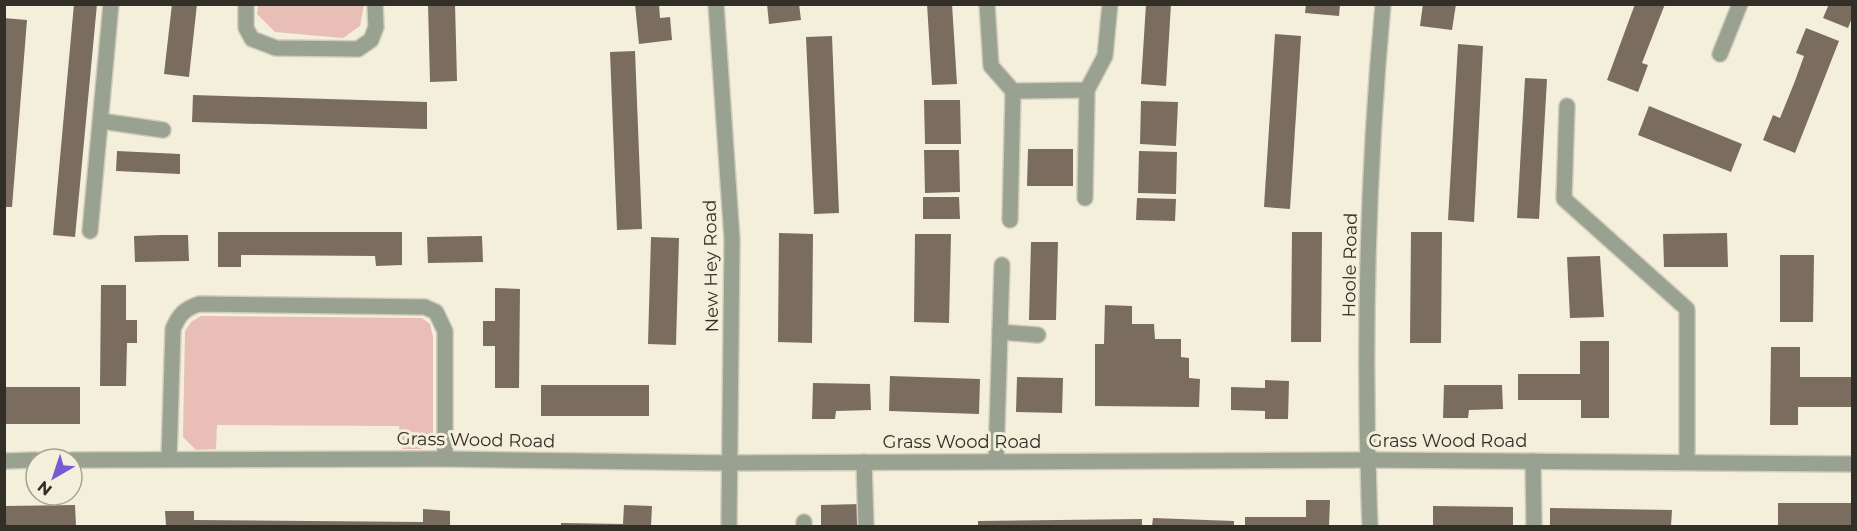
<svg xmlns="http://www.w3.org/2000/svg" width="1857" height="531" font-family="Montserrat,sans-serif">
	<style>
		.green { fill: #e8beb7 }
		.building { fill: #7b6c60 }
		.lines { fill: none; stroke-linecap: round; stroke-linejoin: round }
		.minor-casing { stroke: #d1ccbb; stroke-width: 18 }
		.minor { stroke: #99a191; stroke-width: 15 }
		.labels { text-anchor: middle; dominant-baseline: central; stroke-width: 6; stroke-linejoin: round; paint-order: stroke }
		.street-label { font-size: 18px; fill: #312f28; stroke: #f4efdb }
	</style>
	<rect width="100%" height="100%" fill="#f4efdb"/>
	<g class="green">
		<path d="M258 5H364L360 26 343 38 275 32 257 14Z"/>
		<path d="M201 316 422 318 430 324 433 337V432L430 441 421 449H402L399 426 217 425 216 449 196 450 183 437 185 331 191 322Z"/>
	</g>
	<g class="building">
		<path d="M74 4H97L75 237 53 235Z"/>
		<path d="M172 4H197L189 77 164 74Z"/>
		<path d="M428 4H455L457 81 430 82Z"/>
		<path d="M635 4H659L660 18 670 17 672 40 639 44Z"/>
		<path d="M767 4H799L801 20 769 24Z"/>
		<path d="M927 4H952L957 84 932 85Z"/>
		<path d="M1146 4H1171L1166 86 1141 84Z"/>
		<path d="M1306 4H1340L1339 16 1305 13Z"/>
		<path d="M1423 4H1456L1452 30 1420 26Z"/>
		<path d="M1635 4H1665L1642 63 1648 65 1638 92 1607 80Z"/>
		<path d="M1829 4H1852V18L1848 28 1823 18Z"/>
		<path d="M4 18 27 20 12 207H4Z"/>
		<path d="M1806 28 1839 41 1795 153 1763 140 1773 115 1780 118 1795 81 1804 56 1796 53Z"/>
		<path d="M1275 34 1301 36 1290 209 1264 207Z"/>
		<path d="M832 36 839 213 814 214 806 37Z"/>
		<path d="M1458 44 1483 46 1474 222 1448 220Z"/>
		<path d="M635 51 642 229 617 230 610 52Z"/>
		<path d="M1525 78 1547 79 1539 219 1517 218Z"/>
		<path d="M193 95 427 102V129L192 122Z"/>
		<path d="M924 100H960L961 144H925Z"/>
		<path d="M1141 101 1178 102 1176 146 1140 144Z"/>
		<path d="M1649 106 1742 144 1731 172 1638 135Z"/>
		<path d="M1028 149H1073V186H1027Z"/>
		<path d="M924 150H959L960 192 925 193Z"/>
		<path d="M117 151 180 154V174L116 171Z"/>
		<path d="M1139 151 1177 152 1176 194 1138 193Z"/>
		<path d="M923 197H959L960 219H923Z"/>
		<path d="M1137 198 1176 199 1175 221 1136 220Z"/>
		<path d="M218 232H402V265L376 266 375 256 241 255V267H218Z"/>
		<path d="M1292 232H1322L1321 342H1291Z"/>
		<path d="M1411 232H1442L1441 343H1410Z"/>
		<path d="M779 233 813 234 812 343 778 342Z"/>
		<path d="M1727 233 1728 267H1664L1663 234Z"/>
		<path d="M915 234H951L949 323 914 322Z"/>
		<path d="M161 235H188L189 261 135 262 134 236Z"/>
		<path d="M482 236 483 262 428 263 427 237Z"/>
		<path d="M651 237 679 238 676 345 648 344Z"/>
		<path d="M1031 242H1058L1056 320H1029Z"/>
		<path d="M1780 255H1814L1813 322H1780Z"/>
		<path d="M1600 256 1604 317 1570 318 1567 257Z"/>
		<path d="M101 285H126V320H137V343H127L126 386H100Z"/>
		<path d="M495 288 520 289 519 388H495V346H483V321H495Z"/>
		<path d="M1105 305 1132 306V324H1154L1155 339H1181V357L1189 358V378L1200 379 1199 407 1095 406V344H1104Z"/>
		<path d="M1580 341H1609V418H1581V400H1518V374H1580Z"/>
		<path d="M1771 347H1800V377H1852V407H1798V425H1770Z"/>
		<path d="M890 376 980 379 979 414 889 411Z"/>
		<path d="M1017 377 1063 378 1062 413 1016 412Z"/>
		<path d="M1265 380 1289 381 1288 419H1265V411L1231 410V387L1265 388Z"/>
		<path d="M813 383 870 384 871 410 836 411 835 419H812Z"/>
		<rect x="541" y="385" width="108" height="31"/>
		<path d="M1444 385H1502L1503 409 1469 410 1468 418H1443Z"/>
		<rect x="4" y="387" width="76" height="37"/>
		<path d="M1306 500H1330L1329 526H1245V517H1306Z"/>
		<rect x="1778" y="503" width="74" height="23"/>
		<path d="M860 504V526H821V505Z"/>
		<path d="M75 505 76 526H4V506Z"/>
		<path d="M624 505 652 506 651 526H561V523L623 524Z"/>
		<path d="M1433 506 1513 507V526H1433Z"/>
		<path d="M1550 508 1672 510 1671 526H1550Z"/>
		<path d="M423 509 450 511V526H166L165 511H194V520L423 522Z"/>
		<path d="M1153 518 1234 521V526H1152Z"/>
		<path d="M1142 519V526H978V521Z"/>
	</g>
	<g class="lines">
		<defs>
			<g id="minor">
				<path d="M246 4V28L252 39 276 48 358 49 371 40 376 27 375 4"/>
				<path d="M716 4 732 239 729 526"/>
				<path d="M987 4 991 66 1013 91 1087 90 1105 56 1110 4"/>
				<path d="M1720 54 1740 4"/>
				<path d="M1567 106 1564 199 1687 309V462"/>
				<path d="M101 121 163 130"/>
				<path d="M1085 198 1087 90"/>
				<path d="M1010 220 1013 91"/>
				<path d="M90 231 111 4"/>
				<path d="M1000 332 1038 335"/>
				<path d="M169 459 173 329C179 315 184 309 199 304L425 307 436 312 445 331V459"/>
				<path d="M72 460 445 459 730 463 1368 460 1852 464"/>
				<path d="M4 461 36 460"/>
				<path d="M996 461 1002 265"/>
				<path d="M1533 461 1534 526"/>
				<path d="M864 462 866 526"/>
				<path d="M804 526V522"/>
				<path d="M1370 526C1363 353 1367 178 1383 4"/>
			</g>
		</defs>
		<use href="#minor" class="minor-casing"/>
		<use href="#minor" class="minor"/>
	</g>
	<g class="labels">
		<g class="street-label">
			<text transform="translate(1350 265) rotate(-89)">Hoole Road</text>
			<text transform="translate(711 266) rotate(-91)">New Hey Road</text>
			<text transform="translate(476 440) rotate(1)">Grass Wood Road</text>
			<text x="1448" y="441">Grass Wood Road</text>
			<text x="962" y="442">Grass Wood Road</text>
		</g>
	</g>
	<rect width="1857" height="531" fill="none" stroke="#312f28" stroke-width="12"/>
	<g transform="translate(54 477) rotate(219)"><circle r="28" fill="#f4efdb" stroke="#a6a293" stroke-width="1.5"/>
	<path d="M0-4.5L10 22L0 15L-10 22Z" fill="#755ad4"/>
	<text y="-9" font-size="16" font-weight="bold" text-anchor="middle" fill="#312f28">N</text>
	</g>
</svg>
